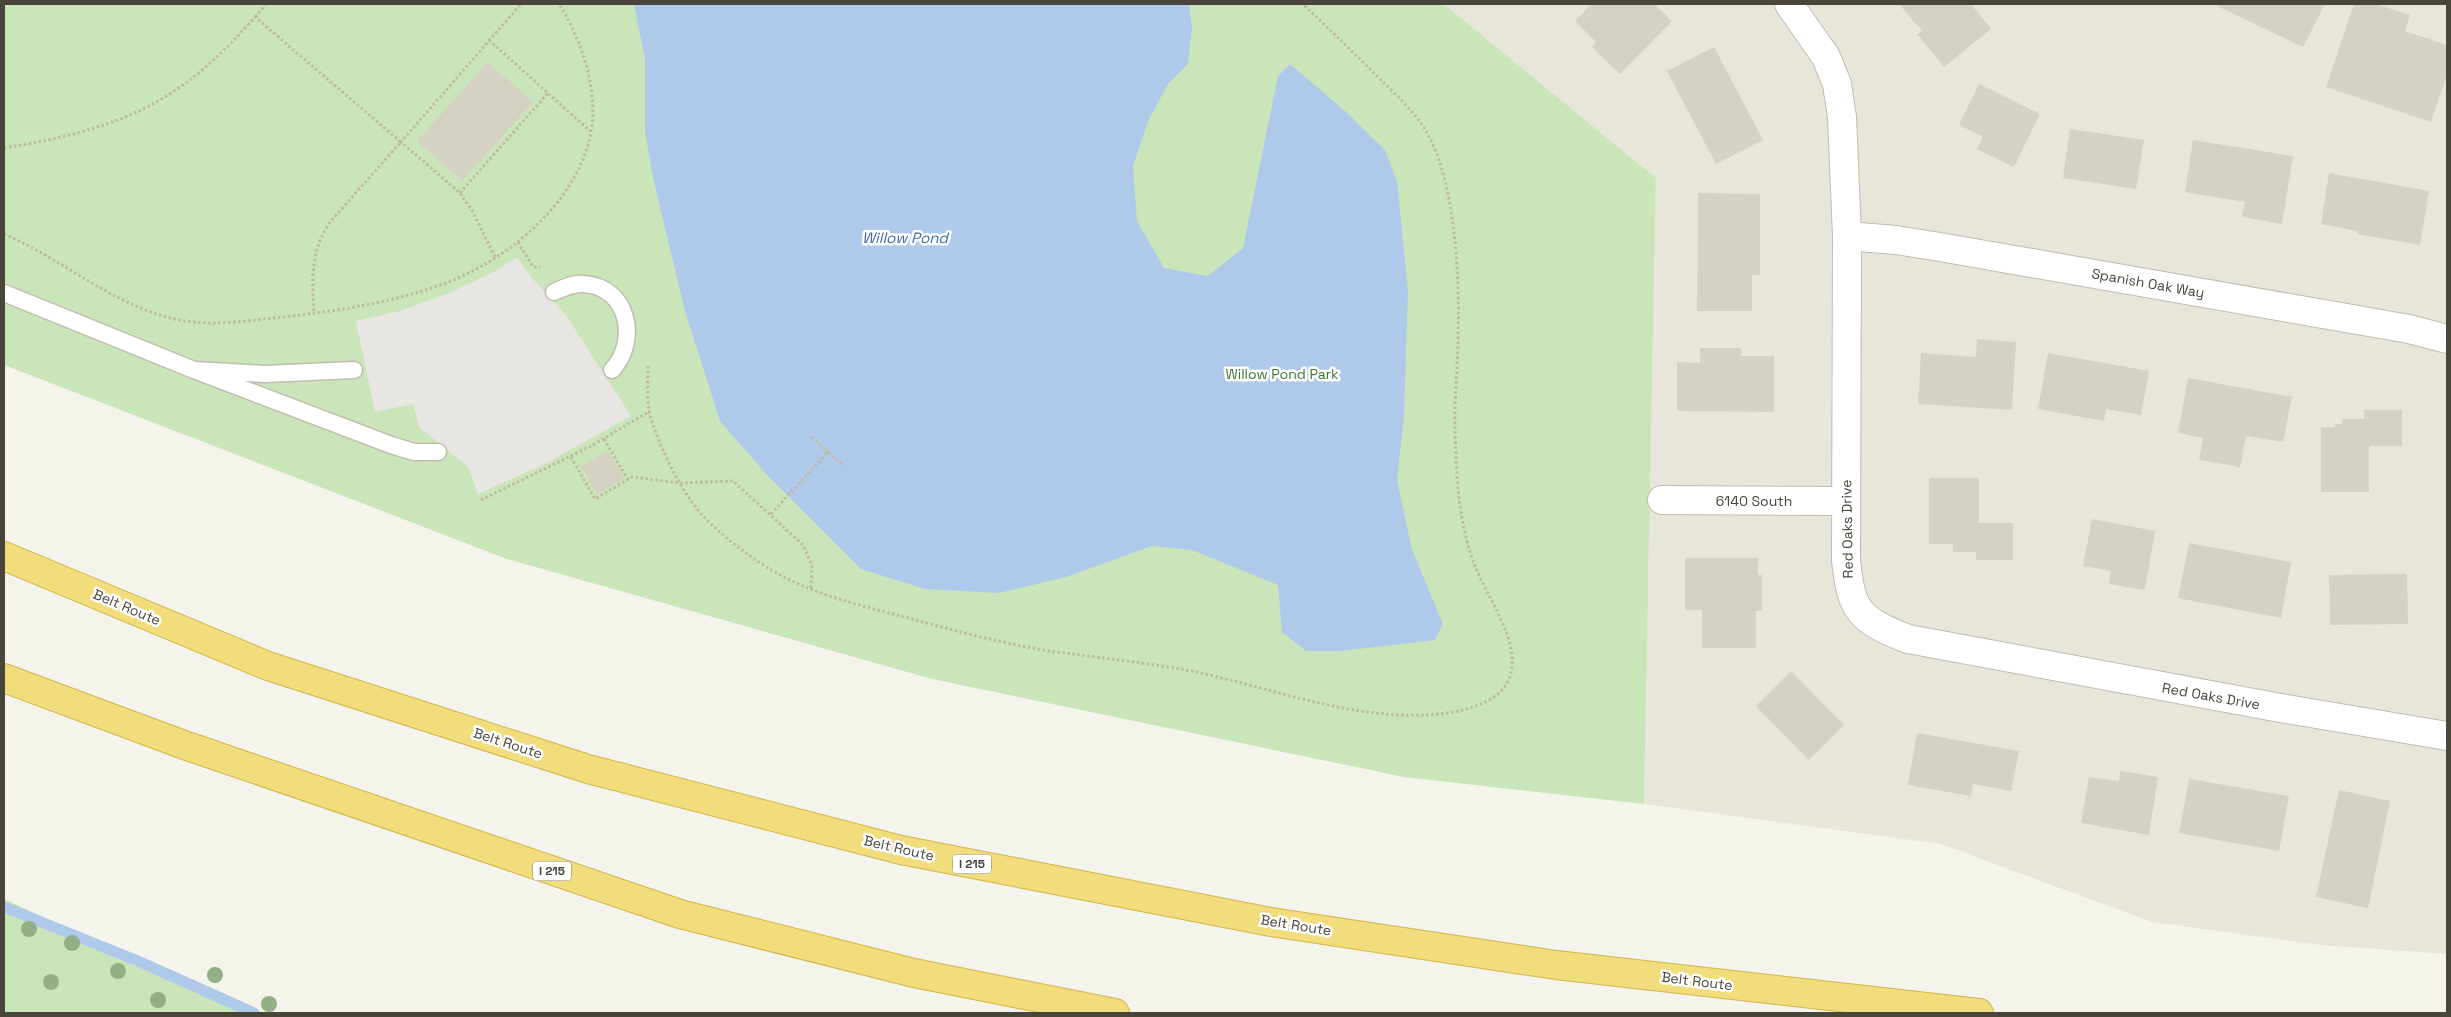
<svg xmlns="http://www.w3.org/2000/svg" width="2451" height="1017" font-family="'Space Grotesk',sans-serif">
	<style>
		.residential { fill: #e8e6db }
		.green { fill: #cae5b9 }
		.parking { fill: #e7e6e3 }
		.water { fill: #afc9eb }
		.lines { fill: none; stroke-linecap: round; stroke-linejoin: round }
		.stream { stroke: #afc9eb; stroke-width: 11 }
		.building { fill: #d5d1c3 }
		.service-casing { stroke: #c0bdaf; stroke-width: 19 }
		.minor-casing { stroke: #c0bdaf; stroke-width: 30 }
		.motorway-casing { stroke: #d0b54b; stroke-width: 30 }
		.path { stroke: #c0baa2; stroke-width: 3; stroke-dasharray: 2.5 2.5; stroke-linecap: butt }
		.service { stroke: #fff; stroke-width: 16 }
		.minor { stroke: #fff; stroke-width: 28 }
		.motorway { stroke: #f1dd7b; stroke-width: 28 }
		.tree { fill: #92af86 }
		.labels { text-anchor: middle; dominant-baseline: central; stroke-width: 5; stroke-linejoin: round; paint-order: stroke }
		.shield { fill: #fff; stroke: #807d75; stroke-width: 1 }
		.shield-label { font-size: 12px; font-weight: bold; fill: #49453a }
		.street-label { font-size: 14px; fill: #49453a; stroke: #fff }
		.park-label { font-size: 14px; fill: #417632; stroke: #fff }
		.water-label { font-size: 15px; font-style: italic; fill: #3c6bac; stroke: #fff }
	</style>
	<rect width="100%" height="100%" fill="#f5f4ec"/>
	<path class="residential" d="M1444 4H2447V954L2320 945 2152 922 1941 844 1644 804 1656 178Z"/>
	<g class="green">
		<path d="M4 4H1444L1656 178 1644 804 1404 777 932 679 504 558 4 365Z"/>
		<path d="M4 899 250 1013H4Z"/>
	</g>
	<path class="parking" d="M517 257 531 277 566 315 631 416 545 464 478 494 468 467 419 427 413 404 375 412 356 321 400 311 449 293 492 273Z"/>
	<path class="water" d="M634 4H1189L1192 28 1188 64 1168 84 1149 119 1133 166 1137 221 1164 268 1208 276 1243 248 1278 76 1290 64 1345 111 1385 150 1397 181 1408 291 1404 416 1397 480 1412 550 1443 624 1435 640 1341 651H1306L1282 632 1278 585 1192 550 1152 546 1066 577 999 593 925 589 861 569 767 475 720 421 685 311 653 178 645 131V60Z"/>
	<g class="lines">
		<path class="stream" d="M4 907 138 961 254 1013"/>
	</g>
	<g class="building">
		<path d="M1591 4H1654L1672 21 1620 74 1592 47 1596 42 1575 21Z"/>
		<path d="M1899 4H1971L1991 29 1944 67 1917 34 1922 31Z"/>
		<path d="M2218 4H2325L2303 47 2217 6Z"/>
		<path d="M2354 4H2376L2410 15 2405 31 2447 45V74L2431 122 2326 87Z"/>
		<path d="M1714 47 1763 140 1716 164 1667 71Z"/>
		<path d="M488 62 533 102 462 181 417 141Z"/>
		<path d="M1979 84 2040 114 2014 167 1977 149 1983 137 1959 125Z"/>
		<path d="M2070 129 2144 140 2136 189 2063 178Z"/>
		<path d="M2193 140 2293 156 2282 224 2242 217 2245 202 2185 192Z"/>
		<path d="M2329 173 2429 191 2420 245 2357 234 2358 231 2321 224Z"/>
		<path d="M1698 193 1760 194V275H1752V311H1697Z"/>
		<path d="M1977 339 2016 342 2012 410 1918 404 1921 353 1976 357Z"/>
		<path d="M1700 348H1741V356H1774V412L1677 411V362L1700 363Z"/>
		<path d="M2048 353 2149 371 2141 415 2106 409 2104 421 2038 409Z"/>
		<path d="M2188 378 2292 397 2283 442 2246 436 2240 467 2199 460 2203 438 2178 433Z"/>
		<path d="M2364 410H2402V446H2369V492H2321V427H2335V424H2342V419H2364Z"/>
		<path d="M608 451 624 479 597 494 581 466Z"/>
		<path d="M1929 478H1979V523H2013V560H1976V552H1953V544H1929Z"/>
		<path d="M2092 519 2155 531 2145 590 2109 584 2111 571 2083 566Z"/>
		<path d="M2189 543 2291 562 2281 618 2178 598Z"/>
		<path d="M1685 558H1758V575H1762V611H1756V648H1702V610H1685Z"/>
		<path d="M2407 574 2408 624 2330 625 2329 575Z"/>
		<path d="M1791 671 1844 725 1809 760 1756 706Z"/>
		<path d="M1917 733 2019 751 2011 791 1973 784 1971 796 1908 785Z"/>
		<path d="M2120 771 2158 777 2149 835 2081 823 2089 777 2119 781Z"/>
		<path d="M2189 779 2289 796 2279 851 2179 833Z"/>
		<path d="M2339 790 2390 801 2368 908 2316 897Z"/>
	</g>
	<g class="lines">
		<defs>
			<g id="service">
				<path d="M554 292C563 288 573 283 584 284 629 287 639 341 612 370"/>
				<path d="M4 293 194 370"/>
				<path d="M354 370 265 374 194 370 391 445 414 452H438"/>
			</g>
			<g id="minor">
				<path d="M1789 4 1826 57 1837 84 1842 117 1847 236 1846 560C1851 612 1860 620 1908 639L2275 707 2447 736"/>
				<path d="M1847 236 1896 240 1940 247 2409 329 2447 339"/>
				<path d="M1662 500 1846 501"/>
			</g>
			<g id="motorway">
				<path d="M4 556 268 666 588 769 901 850 1271 922 1556 965 1979 1013"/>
				<path d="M4 678 187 746 680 914 914 973 1115 1013"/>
			</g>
		</defs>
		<use href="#service" class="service-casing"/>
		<use href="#minor" class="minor-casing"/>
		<use href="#motorway" class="motorway-casing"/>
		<g class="path">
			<path d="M255 17 266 4"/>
			<path d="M489 40 590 131"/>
			<path d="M4 148C118 129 178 106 255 17L401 142 330 222C310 251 312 280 314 314"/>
			<path d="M460 193 548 93"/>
			<path d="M4 234C65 260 118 310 185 321 218 326 251 320 283 317 337 311 390 303 440 285 507 262 583 199 592 125 597 85 580 37 559 4"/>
			<path d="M518 242 533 267H540"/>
			<path d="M495 257 473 212 460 193 401 142 521 4"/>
			<path d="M648 366C648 383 646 403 651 419 663 455 684 499 712 525 739 550 774 575 808 588 837 600 870 608 901 616 952 630 1003 644 1056 652 1103 658 1149 663 1196 672 1276 689 1356 722 1439 714 1461 712 1497 704 1508 681 1525 647 1487 598 1475 566 1458 523 1456 472 1455 427 1454 397 1458 368 1458 339 1460 280 1456 182 1426 131 1414 111 1395 94 1379 78 1354 53 1329 29 1303 4"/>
			<path d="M812 437 828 452"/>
			<path d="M604 439 628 480"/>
			<path d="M571 457 595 499 632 477 679 483 733 481 803 545 812 565 811 589"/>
			<path d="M481 500 593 445 650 411"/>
			<path d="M771 514 828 452 844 466"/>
		</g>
		<use href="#service" class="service"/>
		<use href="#minor" class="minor"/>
		<use href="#motorway" class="motorway"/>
	</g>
	<g class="tree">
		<circle cx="29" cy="929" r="8"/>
		<circle cx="72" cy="943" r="8"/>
		<circle cx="118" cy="971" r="8"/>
		<circle cx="215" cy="975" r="8"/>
		<circle cx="51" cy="982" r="8"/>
		<circle cx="158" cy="1000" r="8"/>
		<circle cx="269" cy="1004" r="8"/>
	</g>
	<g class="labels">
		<g class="shield">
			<rect x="953" y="854.5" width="38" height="19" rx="4"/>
			<rect x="533" y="861.5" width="38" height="19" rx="4"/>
		</g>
		<g class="shield-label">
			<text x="972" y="864">I 215</text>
			<text x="552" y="871">I 215</text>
		</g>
		<g class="street-label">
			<text transform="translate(2148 283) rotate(10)">Spanish Oak Way</text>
			<text x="1754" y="501">6140 South</text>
			<text transform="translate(1847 529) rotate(-91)">Red Oaks Drive</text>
			<text transform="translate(127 607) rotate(23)">Belt Route</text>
			<text transform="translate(2211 696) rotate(10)">Red Oaks Drive</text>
			<text transform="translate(508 743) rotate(18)">Belt Route</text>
			<text transform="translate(899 848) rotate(13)">Belt Route</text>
			<text transform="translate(1296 925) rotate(9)">Belt Route</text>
			<text transform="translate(1697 981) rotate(7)">Belt Route</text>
		</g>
		<g class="park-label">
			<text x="1282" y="374">Willow Pond Park</text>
		</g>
		<g class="water-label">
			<text x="905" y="237">Willow Pond</text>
		</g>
	</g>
	<rect width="2451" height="1017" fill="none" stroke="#49453a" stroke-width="10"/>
</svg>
